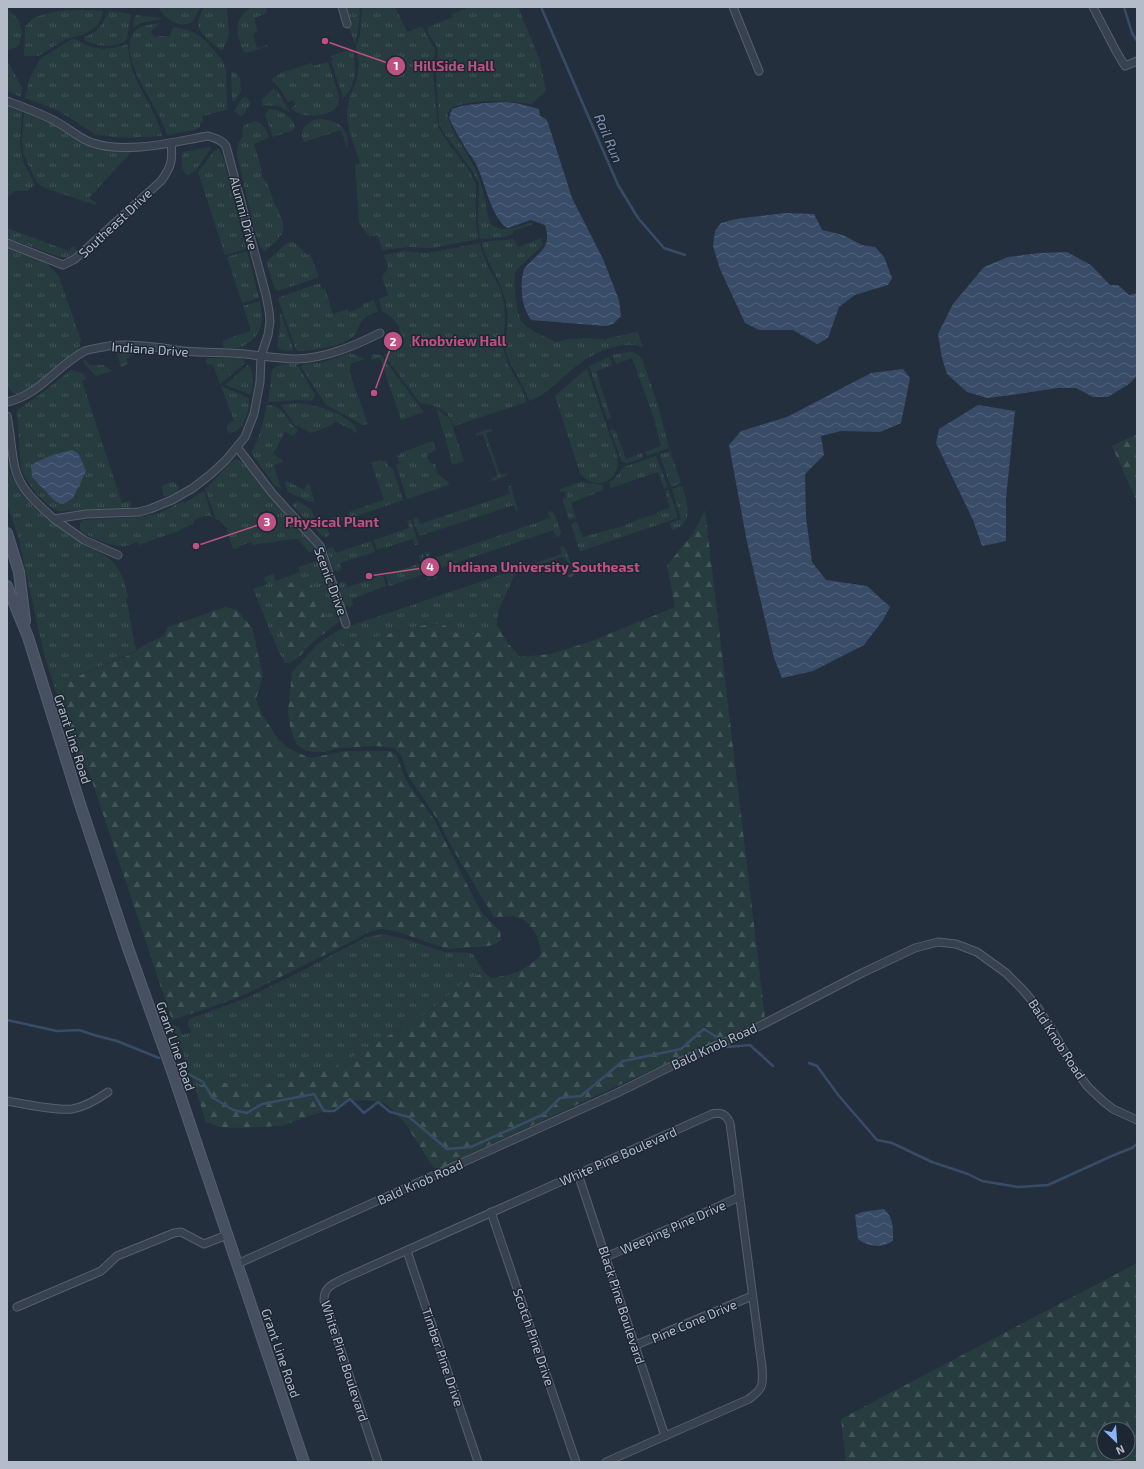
<svg xmlns="http://www.w3.org/2000/svg" width="1144" height="1469" font-family="'Exo 2',sans-serif">
	<style>
		.grass { fill: url(#grass-tufts) }
		.forest { fill: url(#forest-firs); fill-rule: evenodd }
		.water { fill: url(#water-waves) }
		.lines { fill: none; stroke-linecap: round; stroke-linejoin: round }
		.stream { stroke: #394c67; stroke-width: 2.5 }
		.minor-casing { stroke: #565f6c; stroke-width: 9 }
		.secondary-casing { stroke: #565f6c; stroke-width: 12 }
		.minor { stroke: #38414e; stroke-width: 7 }
		.secondary { stroke: #465061; stroke-width: 10 }
		.labels { text-anchor: middle; dominant-baseline: central; stroke-width: 3; stroke-linejoin: round; paint-order: stroke }
		.street-label { font-size: 13px; fill: #b4bcc9; stroke: #1d2633 }
		.water-label { font-size: 14px; font-style: italic; fill: #7c92b1; stroke: #1d2633 }
		.leader { fill: none; stroke: #bd5182; stroke-width: 1.5 }
		.callout-dot { fill: #bd5182; stroke: #1d2633; stroke-width: 1.5 }
		.mark-label { font-size: 12px; text-anchor: middle; font-weight: bold; fill: #fff }
		.callout-label { font-size: 14px; text-anchor: middle; font-weight: bold; fill: #bd5182; stroke: #1d2633; stroke-width: 3; stroke-linejoin: round; paint-order: stroke }
	</style>
	<defs>
		<pattern id="grass-tufts" width="24" height="20" patternUnits="userSpaceOnUse"><rect width="24" height="20" fill="#263c3f"/><path d="M3 7l-1-3M5 7V3M7 7l1-3M15 17l-1-3M17 17v-4M19 17l1-3" fill="none" stroke="#435659"/></pattern>
		<pattern id="forest-firs" width="22" height="20" patternUnits="userSpaceOnUse"><rect width="22" height="20" fill="#263c3f"/><path d="M5 1l3.5 6h-7zM16 11l3.5 6h-7z" fill="#435659"/></pattern>
		<pattern id="water-waves" width="16" height="10" patternUnits="userSpaceOnUse"><rect width="16" height="10" fill="#394c67"/><path d="M0 5q4-4 8 0t8 0" fill="none" stroke="#53647b"/></pattern>
	</defs>
	<rect width="100%" height="100%" fill="#242f3e"/>
	<g class="grass">
		<path d="M158 7H201L192 22C179 30 165 18 158 7Z"/>
		<path d="M205 7H227L229 35 223 50H220C204 34 189 30 205 7Z"/>
		<path d="M253 7H267L266 8 267 13 254 18 258 31 253 34 257 48 268 45V46L246 53C242 51 241 47 240 42 234 28 238 14 253 7Z"/>
		<path d="M347 7H360L359 24 355 44 348 24Z"/>
		<path d="M362 7H395L407 32 422 26 435 50 433 75 438 127 449 144 469 170 476 185V223L479 239 432 248 409 247 383 250 377 235 370 237 359 223 355 165 360 163 349 130 347 114 349 99 357 79 359 65 356 46 360 35Z"/>
		<path d="M469 7H518L540 61 546 91 531 104C505 101 476 98 451 108 449 111 447 113 448 117 450 128 465 150 471 161 483 180 484 201 490 223 500 235 520 226 532 222L533 224 513 231V234L504 237 480 239 478 222 479 184 473 172 444 133 439 124 436 72 438 52 437 47 427 31 428 27 453 17 452 14Z"/>
		<path d="M7 8 18 19 22 33 19 45 17 47 8 50 7 48Z"/>
		<path d="M82 10 104 11 99 23 93 29 82 35 66 39 38 56H24L25 27 31 20 35 17 58 11Z"/>
		<path d="M109 11H111L130 14 131 15 127 39C115 50 97 46 84 40V37C98 33 103 23 109 11Z"/>
		<path d="M136 15 160 18 161 19 141 23 133 28 134 18Z"/>
		<path d="M158 23 159 25 152 30 151 33 155 37 160 36H170L172 29 174 27 190 31 198 35 206 41 223 61 226 70 227 110 202 116 203 122 200 123V127L194 130 167 135C164 127 161 119 157 112 148 94 115 48 137 29 142 25 151 25 158 23Z"/>
		<path d="M72 39C78 39 81 43 87 45 100 51 114 49 127 44 130 55 130 66 135 77 144 98 157 113 162 136L127 138 96 135 59 111 25 98 30 78 40 59Z"/>
		<path d="M352 49C357 66 357 86 343 98L331 61 333 60 331 56Z"/>
		<path d="M7 62H8L22 88 21 97 7 91Z"/>
		<path d="M328 62 339 96C339 99 339 103 337 106 330 118 299 119 291 108L296 105 293 100 288 102 281 90 271 79 281 73 312 63 313 66Z"/>
		<path d="M234 71 240 78 241 91 234 102 232 100 231 73Z"/>
		<path d="M273 89 278 91 287 108 291 113 278 106 262 105V98L266 96Z"/>
		<path d="M243 97H246L251 103 243 115 240 116 234 111Z"/>
		<path d="M13 106 22 110 20 144 23 161 35 185 27 191H14L7 198V107Z"/>
		<path d="M270 109C282 110 290 115 295 126L293 130 273 137 265 114Z"/>
		<path d="M24 111 44 118 85 143 141 150V152H131L89 198 96 202V205L45 188 40 185 36 181 23 153 22 141Z"/>
		<path d="M317 119C337 119 349 127 348 148H347L341 130 304 142C303 139 301 135 302 132 303 126 311 120 317 119Z"/>
		<path d="M255 121C264 123 266 130 269 138L254 144 262 171H261L264 181 266 180 276 208 277 207C283 223 289 229 275 242 271 245 268 248 265 251L261 248 255 232 237 155 238 145 242 137 243 127 245 125Z"/>
		<path d="M210 147 211 148 196 170 188 175C180 170 181 161 183 152Z"/>
		<path d="M218 148 224 159 246 249 225 255 198 172 215 150 216 151Z"/>
		<path d="M7 228 69 251 71 247H75L78 253 70 258 60 257 7 238Z"/>
		<path d="M541 238 543 245C538 250 516 269 515 273 513 281 517 316 522 322 528 330 546 337 556 342L569 339 586 338 605 339 637 332 643 347C615 339 587 356 567 374 555 384 544 396 529 401 523 383 511 369 506 351 504 343 506 337 507 329 508 318 508 307 504 296 499 277 485 262 482 242L514 239 518 247Z"/>
		<path d="M293 241 307 255 310 254 319 277 278 291 275 289 266 262 287 243Z"/>
		<path d="M479 243 488 267 500 288 504 304 505 321 503 346 508 365 521 387 527 402 454 426C449 410 436 405 420 403L384 355 385 354C408 346 404 320 382 312L379 299 388 295 382 277 388 268 384 255 403 251 426 253 444 250Z"/>
		<path d="M7 247C27 255 46 258 59 277L81 340 79 349C69 358 30 394 18 394 12 394 9 389 7 384Z"/>
		<path d="M247 251 259 298 242 303 227 257Z"/>
		<path d="M320 283 322 290 325 289 333 314 348 309 349 312 363 307V304L374 300 378 312C369 314 363 317 359 326 357 329 358 332 355 335 344 346 313 351 298 351L295 347 278 299 280 297Z"/>
		<path d="M260 301C261 309 263 318 261 326 257 340 238 354 224 347L223 341 226 339 251 331 243 306Z"/>
		<path d="M280 314H281L293 348 292 351 281 350 277 346 280 326Z"/>
		<path d="M123 350H129L132 356 126 359 128 364 121 367 117 353 118 351Z"/>
		<path d="M628 352H634L642 359 658 405 669 448 647 456 645 452 661 446 654 418 632 358 616 364 612 355Z"/>
		<path d="M350 353 365 359 352 363 350 366V374L368 424 363 425 326 405 301 367 303 364 324 362Z"/>
		<path d="M372 354 381 355 424 412 401 420 380 358 371 360Z"/>
		<path d="M609 357 612 365 596 371 611 418 607 419 589 366Z"/>
		<path d="M209 358H239L245 361V363L220 384 213 365 206 364V359Z"/>
		<path d="M83 360H85L90 365H103L112 371 96 376 85 365Z"/>
		<path d="M282 364H297L315 395 313 400 309 401 299 400 268 402 272 371 275 367Z"/>
		<path d="M248 365C255 372 253 385 251 394H249L225 385Z"/>
		<path d="M587 368 617 456C622 481 595 493 580 473L555 396Z"/>
		<path d="M71 370 82 373 87 379 82 381 122 503 129 501 131 504 130 507 128 508 58 511C42 503 28 485 21 469L17 410 42 393Z"/>
		<path d="M221 386 249 398C250 410 244 432 230 433L227 430V425L234 421Z"/>
		<path d="M297 403C312 404 354 414 357 432L354 433 352 428H348L335 421 332 425 311 433 294 424 281 405Z"/>
		<path d="M267 405C285 405 285 420 298 430L294 436 285 432 273 454 283 460 282 462 274 465 281 489 275 486 252 454C252 449 256 444 258 439 262 428 264 416 267 405Z"/>
		<path d="M436 408 450 419 464 461 452 465 450 459 451 458Z"/>
		<path d="M490 429H492V431L486 434 500 475 506 473 507 475 506 476 493 481 491 480 492 478 498 476 483 434 477 436 476 435 477 433Z"/>
		<path d="M613 429 614 431 615 430 626 459 642 453 643 458 627 463 622 462 610 430Z"/>
		<path d="M433 441 436 450 428 454 427 457 430 463 435 464 438 474 448 482 449 485 407 499 396 465 400 463 397 456 401 455 400 453Z"/>
		<path d="M7 445C8 454 8 466 11 475 22 501 59 531 83 544 95 551 108 554 116 566 123 575 126 587 128 597L126 598 136 650C114 664 86 668 65 685L64 694 68 718 66 722 46 661 38 628 18 536 7 504Z"/>
		<path d="M670 451 681 483 671 487 660 456V454Z"/>
		<path d="M656 456 668 487 664 489 658 472 611 488 609 482 614 479 624 467Z"/>
		<path d="M237 459 245 463 273 499 307 537 315 548 313 551 309 552 298 539H293L253 545 251 542 239 546 237 549H233L227 532V528L219 520H216L205 489C213 483 230 460 237 459Z"/>
		<path d="M381 460 382 462 386 460 389 468 392 467 403 500 351 518 349 512 384 500 371 463Z"/>
		<path d="M173 481 179 487 178 491 168 497 164 496 161 486Z"/>
		<path d="M287 481 304 490 306 485 309 483 315 503 311 501 310 502 288 492 285 483Z"/>
		<path d="M580 482 602 485 603 490 571 503 576 518 569 520 562 499 567 497 565 491 560 492 559 490Z"/>
		<path d="M509 486H511L518 511H516L514 505 419 536 413 519 417 517 420 524 510 494 508 488Z"/>
		<path d="M682 486C687 501 695 525 672 530L670 523 681 519 672 489Z"/>
		<path d="M669 490 678 518 581 551 579 549 571 524 576 521 583 537 623 526 639 519 657 514V512L670 508 665 491Z"/>
		<path d="M204 491 212 517C207 514 199 517 194 521L193 524 183 528V529L139 545 138 542C134 543 130 545 125 546 115 548 88 537 80 530V523L83 520 138 517 150 515 160 513 183 501 184 503Z"/>
		<path d="M297 501 311 509 316 523 340 515 345 520 327 526 329 534 327 537H323L293 506V504Z"/>
		<path d="M550 511 554 513 561 532 560 536 556 537 553 530 435 570 437 578 434 579 425 553 429 552 431 559 550 518 548 512Z"/>
		<path d="M411 520 419 545H415L413 539 377 550 374 540 409 528 407 521Z"/>
		<path d="M371 541 375 552 340 563 341 569 338 572 334 570 327 551 328 548 333 547 336 553Z"/>
		<path d="M563 546 566 550 575 575 569 578 568 575 572 573 570 566 565 558 562 557 515 574 498 611 497 625C493 632 468 636 460 634 454 633 449 627 444 625 427 620 381 637 362 641L358 639 350 638 349 644 342 647 339 645 334 639V633L341 629 562 554 560 547Z"/>
		<path d="M423 554 431 580 428 581 425 574 389 586 386 575 421 563 419 556Z"/>
		<path d="M316 561 320 563 339 622 320 635 296 659 290 663H285L278 650 253 589 267 584 264 578 273 574 276 581 300 572 298 567Z"/>
		<path d="M383 575 386 586 352 599 353 604 351 607 345 606 339 586 340 582H345L348 587Z"/>
		<path d="M383 934 405 939 444 952 472 953 484 972 460 985 425 1014 335 1067 313 1073 300 1071 260 1088 244 1091 229 1084 199 1086 196 1091 173 1026 179 1027 182 1035 191 1032 188 1024 189 1019 244 999 296 974 366 937Z"/>
	</g>
	<g class="forest">
		<path d="M1137 434V502L1112 446Z"/>
		<path d="M705 510 765 1018 435 1170 405 1123 385 1103 366 1100 350 1101 339 1106 281 1126 241 1128 219 1127 206 1122 196 1091 199 1086 215 1080 229 1084 244 1091 260 1088 300 1071 314 1073 335 1067 425 1014 460 985 484 972 491 978C510 976 529 970 541 954 540 939 532 921 516 917 509 916 501 917 494 917L451 846 438 820 413 783 408 775 401 755 394 748 376 746 339 748 324 752H313L305 750 298 746 294 739 290 726 288 712 292 672 318 644 337 631 333 635C335 643 341 650 349 644L350 638C356 636 357 639 362 641 381 637 427 620 444 625 449 627 454 633 460 634 467 636 493 631 497 625L507 642 520 657 551 654 589 642 675 607 667 565 693 534Z"/>
		<path d="M308 576 330 629 312 642 300 656C283 650 281 634 275 619L279 613 273 596 274 589Z"/>
		<path d="M225 607 237 610 253 629 258 655 263 675 256 699 263 716 278 739 288 748 310 758 347 751H390L396 754 398 759 406 781 434 819 481 912 500 931 501 939 497 943 489 946 448 949 395 931 383 929 369 932 349 943 250 992 226 1002 172 1020 88 769 78 761 66 722 68 718 64 694 65 685 73 679 87 672 127 656 148 643 164 636 168 627Z"/>
		<path d="M1137 1263V1462H846L841 1419ZM1104 1429H1128V1453H1104Z"/>
	</g>
	<g class="water">
		<path d="M507 102 520 104 539 109 540 116 546 119 548 123 572 198 603 259 619 300 621 316 613 324 605 326 531 320C522 307 521 294 522 278 523 275 523 272 524 269 537 252 553 250 545 225L531 220 508 228C492 220 485 183 477 166 473 157 466 151 462 142 457 134 453 126 449 118L452 109C469 103 488 103 507 102Z"/>
		<path d="M785 213 814 214 822 230 843 235 862 245 875 247 884 257 892 278 888 285 855 295 839 307 828 338 817 344 793 330H759L745 323 720 269 713 246 715 231 721 223 736 219Z"/>
		<path d="M1067 252 1091 265 1110 285H1118L1129 295 1137 293V376L1129 384 1108 397H1093L1076 388H1058L1011 395 987 398 967 392 947 374 942 358 938 334 953 304 984 267 1008 257 1039 253Z"/>
		<path d="M903 369 910 378 901 423 880 432 841 431 821 436 824 455 805 474 806 518 812 562 826 580 867 586 890 607 883 620 864 645 813 671 782 678 774 658 747 542 729 445 741 431 787 417 871 373Z"/>
		<path d="M978 405 1015 411 1006 498V541L982 546 973 520 936 443 939 429Z"/>
		<path d="M72 450 78 453 86 471 73 498 64 504H60L54 500 32 477 31 466C42 457 59 453 72 450Z"/>
		<path d="M884 1209C894 1218 893 1229 893 1241 882 1248 868 1247 858 1239L855 1215 862 1212Z"/>
	</g>
	<g class="lines">
		<g class="stream">
			<path d="M541 7 618 185 638 218 664 248 685 255"/>
			<path d="M1124 7 1132 33 1137 41"/>
			<path d="M7 1020 57 1031 79 1030 94 1035 117 1041 159 1058"/>
			<path d="M727 1047 750 1045 773 1066"/>
			<path d="M809 1063 817 1066 839 1096 877 1140 892 1143 932 1162 968 1174 982 1181 1018 1187 1048 1185 1114 1155 1132 1148 1137 1144"/>
			<path d="M185 1072 203 1082 212 1097 233 1110 247 1113 262 1104 314 1094 324 1111H334L350 1099 364 1113 378 1102 390 1112 409 1117 447 1149 471 1147 544 1114 560 1098 581 1096 623 1061 681 1049 704 1029 718 1038"/>
		</g>
		<defs>
			<g id="minor">
				<path d="M342 7 347 24"/>
				<path d="M733 7 759 71"/>
				<path d="M1093 7 1116 51 1125 66 1137 61"/>
				<path d="M7 101C23 107 40 113 55 121 67 127 77 137 90 142 125 155 173 142 208 136 215 138 222 140 226 146L266 295 269 311 270 321 268 335 261 356 260 382 254 414 245 437 226 460 211 474 193 488 172 500 150 509 139 512 86 514 54 519C39 505 20 490 15 468 11 451 11 434 7 416"/>
				<path d="M7 243 63 265 75 259 161 181C171 167 173 161 171 143"/>
				<path d="M7 402C40 395 57 365 85 351 90 349 97 348 103 347 126 342 161 348 185 351 205 353 225 352 245 354 262 356 279 359 297 359 326 358 354 346 380 333"/>
				<path d="M237 447 272 493 320 546 346 624"/>
				<path d="M54 519 84 540 118 555"/>
				<path d="M7 1101C24 1104 56 1111 72 1109 84 1107 98 1099 108 1092"/>
				<path d="M578 1174 665 1436"/>
				<path d="M491 1212 576 1462"/>
				<path d="M407 1251 478 1462"/>
				<path d="M606 1257 739 1197"/>
				<path d="M237 1264 617 1093 698 1053 720 1044 752 1030 862 973 915 948 938 942 956 944 977 952 1006 973 1023 990 1038 1008 1051 1028 1073 1067 1088 1087 1104 1102 1113 1109 1137 1120"/>
				<path d="M17 1307 101 1271 117 1256 174 1233 181 1232 204 1244 227 1235"/>
				<path d="M636 1345 752 1296"/>
				<path d="M378 1462 324 1300C324 1286 334 1284 345 1278L712 1114C721 1112 726 1114 730 1123L762 1367C763 1384 764 1388 749 1399L606 1462"/>
			</g>
			<g id="secondary">
				<path d="M7 533 19 572 25 621"/>
				<path d="M7 586 28 637 79 801 128 948 172 1071 304 1462"/>
			</g>
		</defs>
		<use href="#minor" class="minor-casing"/>
		<use href="#secondary" class="secondary-casing"/>
		<use href="#minor" class="minor"/>
		<use href="#secondary" class="secondary"/>
	</g>
	<g class="labels">
		<g class="street-label">
			<text transform="translate(244 213) rotate(75)">Alumni Drive</text>
			<text transform="translate(115 223) rotate(-43)">Southeast Drive</text>
			<text transform="translate(150 349) rotate(4)">Indiana Drive</text>
			<text transform="translate(331 581) rotate(70)">Scenic Drive</text>
			<text transform="translate(73 739) rotate(72)">Grant Line Road</text>
			<text transform="translate(1057 1039) rotate(57)">Bald Knob Road</text>
			<text transform="translate(176 1046) rotate(71)">Grant Line Road</text>
			<text transform="translate(714 1046) rotate(-25)">Bald Knob Road</text>
			<text transform="translate(618 1156) rotate(-24)">White Pine Boulevard</text>
			<text transform="translate(420 1182) rotate(-24)">Bald Knob Road</text>
			<text transform="translate(673 1227) rotate(-24)">Weeping Pine Drive</text>
			<text transform="translate(622 1305) rotate(72)">Black Pine Boulevard</text>
			<text transform="translate(694 1321) rotate(-23)">Pine Cone Drive</text>
			<text transform="translate(534 1337) rotate(71)">Scotch Pine Drive</text>
			<text transform="translate(281 1353) rotate(71)">Grant Line Road</text>
			<text transform="translate(443 1357) rotate(71)">Timber Pine Drive</text>
			<text transform="translate(345 1361) rotate(72)">White Pine Boulevard</text>
		</g>
		<g class="water-label">
			<text transform="translate(609 138) rotate(67)">Rail Run</text>
		</g>
	</g>
	<path class="leader" d="M325 41L396 66M374 393L393 341M196 546L267 522M369 576L430 567"/>
	<g class="callout-dot">
		<circle cx="325" cy="41" r="4"/>
		<circle cx="374" cy="393" r="4"/>
		<circle cx="196" cy="546" r="4"/>
		<circle cx="369" cy="576" r="4"/>
		<circle cx="396" cy="66" r="10"/>
		<circle cx="393" cy="341" r="10"/>
		<circle cx="267" cy="522" r="10"/>
		<circle cx="430" cy="567" r="10"/>
	</g>
	<g class="mark-label">
		<text x="396" y="70">1</text>
		<text x="393" y="346">2</text>
		<text x="267" y="526">3</text>
		<text x="430" y="571">4</text>
	</g>
	<g class="callout-label">
		<text x="454" y="71">HillSide Hall</text>
		<text x="459" y="346">Knobview Hall</text>
		<text x="332" y="527">Physical Plant</text>
		<text x="544" y="572">Indiana University Southeast</text>
	</g>
	<rect width="1144" height="1469" fill="none" stroke="#b4bcc9" stroke-width="16"/>
	<g transform="translate(1116 1441) rotate(155)"><circle r="19" fill="#1d2633" stroke="#59626f"/>
	<path d="M0-3L7 15L0 10L-7 15Z" fill="#8ab4f8"/>
	<text y="-6" font-size="11" font-weight="bold" text-anchor="middle" fill="#b4bcc9">N</text>
	</g>
</svg>
